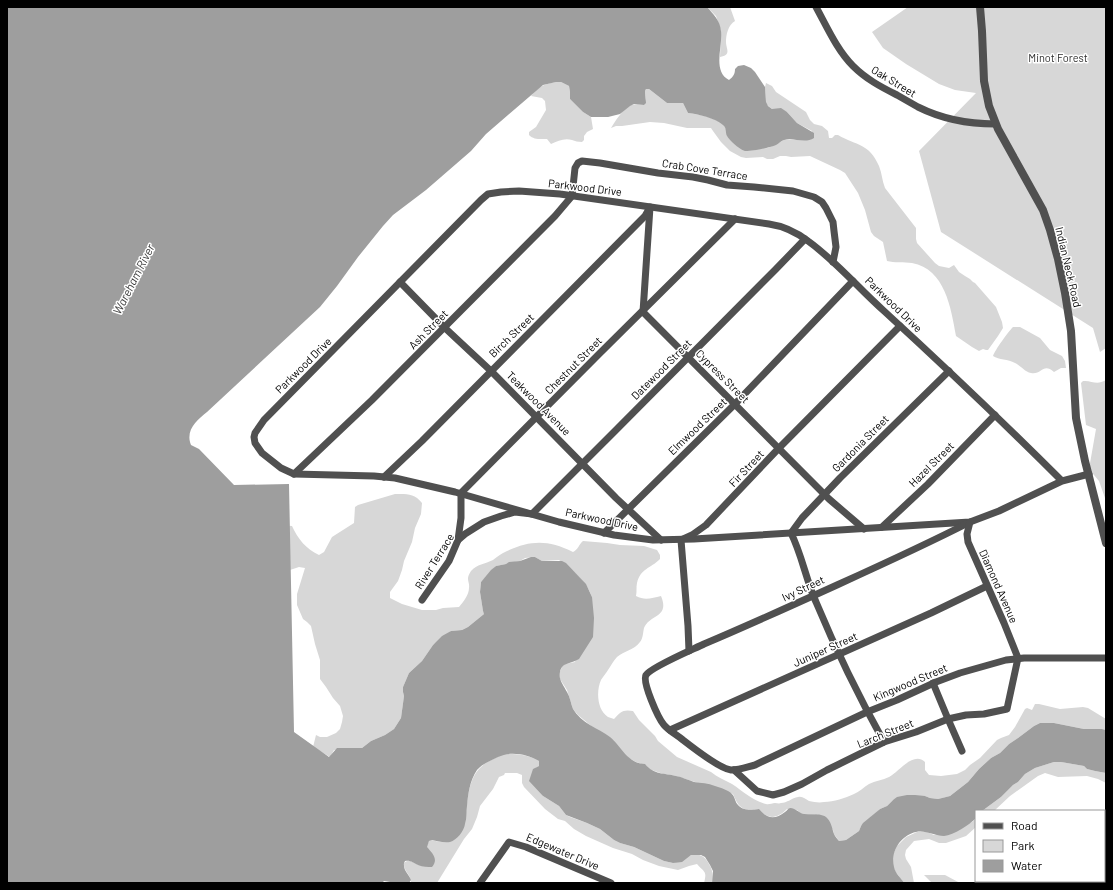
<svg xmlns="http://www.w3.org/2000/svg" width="1113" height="890" font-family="Barlow,sans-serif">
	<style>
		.green { fill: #d7d7d7 }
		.water { fill: #9e9e9e }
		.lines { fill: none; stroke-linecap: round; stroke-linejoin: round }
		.minor { stroke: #505050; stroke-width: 7 }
		.tertiary { stroke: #505050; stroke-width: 8 }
		.labels { text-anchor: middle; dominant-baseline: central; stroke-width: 3; stroke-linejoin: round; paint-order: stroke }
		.park-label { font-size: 11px; fill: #2e2e2e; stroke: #fff }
		.street-label { font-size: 11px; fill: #000; stroke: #fff }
		.water-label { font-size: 12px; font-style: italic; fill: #3f3f3f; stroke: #fff }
	</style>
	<rect width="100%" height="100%" fill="#fff"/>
	<g class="green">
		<path d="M707 7H730L735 21C728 25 726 35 726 42 726 49 732 55 720 57L721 31 716 16Z"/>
		<path d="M908 7H1106V348L1100 352 1093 328 941 232 919 151 976 93 955 90 939 84 906 64 883 48 872 32Z"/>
		<path d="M556 82H561L569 86 570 92V99L583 112 591 117 593 129 587 132 584 136V140L582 142C578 142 575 141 572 140 564 138 558 141 551 144L547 139C540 139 534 140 529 135V132L536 127 546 110 545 101 542 98 531 96C539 86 544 84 556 82Z"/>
		<path d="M766 83 772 86 776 92 806 112 810 120 814 124 822 126 828 131 829 138H832L835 135H838C857 146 869 143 879 166 882 173 882 181 885 188L916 228V239L917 243 935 263 939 266 949 268 954 265 959 272 965 276 970 279 973 282 975 283 996 307 1002 322 1003 328 998 336 988 350H986L983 349 979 351 972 347 956 336C951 308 945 269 912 263 904 262 894 263 887 261L883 242 874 236 871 232 865 210 858 193 845 173 840 170 810 156 791 157 786 156H780L773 159H767L763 157 746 158 741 157 730 151 721 142 713 131 711 128H687L664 123 650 122 622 126H616L611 128C616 120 622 110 631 105 635 104 640 104 644 105L646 99 645 91 646 89H649L667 103H683L688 113C698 114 720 118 725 127 727 130 727 133 727 136L758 149 768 148 784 140H809L812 131 797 123 787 112 772 109 766 104 765 87Z"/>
		<path d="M1013 327H1020L1040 338 1050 350 1062 356 1065 361 1066 368H1061L1054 372C1043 362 1042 375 1031 373 1025 372 1021 366 1015 363 1008 359 999 360 993 356 995 350 1008 332 1013 327Z"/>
		<path d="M1106 380V501L1099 481 1089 469 1096 429 1086 425 1081 383 1083 381C1092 380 1096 386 1106 380Z"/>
		<path d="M395 494C407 494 414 493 422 503L421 514 415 528 412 542 404 561 402 570 398 581 390 592V598L402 604 422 610H436L443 608 459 607C463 602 469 595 469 588 470 581 465 580 471 571 477 564 485 564 493 560 496 558 499 555 503 553 529 540 547 539 573 552 578 550 579 544 583 541L607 543 620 545 644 546 657 550 660 555V559C650 569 641 568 637 583 636 587 637 592 636 596 645 601 652 598 661 596 670 618 650 614 644 628 643 632 643 639 640 642 634 650 624 651 617 657 613 661 611 666 608 670 606 673 603 677 601 680 596 691 597 710 608 717 610 718 612 718 614 719 620 712 623 709 633 711L639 720 655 736 658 741 677 757 711 772C717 777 725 780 732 784 744 792 752 800 766 804 769 805 772 803 775 803 777 803 779 804 781 803 787 803 792 798 798 797 803 796 805 799 809 801 814 802 819 803 824 802 834 802 845 798 854 794 859 792 864 787 869 784 875 781 883 780 889 777 899 772 913 751 925 762V770L929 775 941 776 957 774 965 770 970 765 980 758 997 740 1001 738 1009 735 1015 727 1025 709 1027 708 1032 710 1035 704H1039L1060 709 1083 707 1088 708 1106 719V730L1102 729H1084L1054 723H1040L1034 726 1018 738 1009 744 1000 753 991 758 979 769 968 782 950 796 938 799 930 798 925 796 893 800 887 806 880 809 861 826 859 831 856 833 846 840 839 841 834 834 833 830 815 814 803 815 797 810 787 809C777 819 768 820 758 809 743 811 739 809 733 794L676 776 663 774 649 769 645 765 641 764 634 761 629 758 620 750 578 715 573 709 567 690 560 679 559 674 562 667 565 664 575 662 592 597C586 580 573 571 559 560L542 561 535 557 525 558 520 561 509 563 506 564 496 566 481 582 480 592 483 611 484 613V614L468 627 462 630 451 631 433 645 422 661 409 673 403 687V692L404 696 401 718 394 729 385 735 371 741 362 748 334 750 330 757 313 747 316 735 320 737H327L336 733 340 729 342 722 343 716 340 706 333 698 326 687 320 679V660L315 644 311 626 307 622 303 619 297 605V594L305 568 299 567 290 570 280 525 292 526C298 539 306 549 319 555L324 552 332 537 354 523 355 507 358 505Z"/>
		<path d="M503 754C516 754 527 754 539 761V766L536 768 543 796 559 806 566 815 570 817 587 823 600 829 614 840 620 843 634 847 664 861 673 863C686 857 700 847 709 864 713 870 713 876 712 883H704C707 871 705 873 697 864L689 866 678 870 659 866 643 860 632 854 613 848 586 836 574 829 565 821 558 819 545 809 524 787 522 783V775L517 773H505L504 775 499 777 493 789 480 806 477 817 472 829 464 839 437 883H409L411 882C411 875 403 871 404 863 409 858 414 862 418 865L429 841 431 840 440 842 465 824C467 807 467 779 481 767 487 761 496 758 503 754Z"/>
		<path d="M1054 762H1061L1084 766 1087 769 1095 771 1106 773V783L1098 779 1087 776 1058 777 1045 773 1038 776 1010 796 994 811H982L1001 797 1013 785 1018 782 1025 774 1035 768Z"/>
		<path d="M976 818V827L966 836 946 843H939L929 839 914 841 906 850 905 855 906 859 911 867 914 883H904L895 871 893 867 892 857 897 846 906 837 917 832H927L934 835 972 822Z"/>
		<path d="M924 875H945L960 883H932Z"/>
	</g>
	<path class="water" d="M7 7H707C713 14 720 20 721 31 723 46 712 71 729 80 733 77 735 74 735 69L738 66 744 65 751 68 755 72 765 87 766 102 768 106 772 109 781 108 787 112 797 123 814 133V138C805 144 793 137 784 140 781 141 778 144 776 145 770 148 752 151 746 151 741 151 729 140 727 136 725 132 727 128 723 125 715 118 698 114 688 113L683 103H667L649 89H646L645 91 646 103 644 105 634 104 630 106 620 114 608 117H591L583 112 570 99V92L569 86 561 82H556L543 85 486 134 471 151 426 190 393 215 383 226 358 257 337 286 320 307 207 412C197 420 185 430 191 445L199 449 234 485 289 484 294 732 329 757 337 748H362L371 741 385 735 394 729 401 718 404 696 403 692V687L409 673 422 661 433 645 442 636 451 631 462 630 468 627 484 614 483 611 480 592 481 582 491 570 496 566 506 564 509 562 520 561 531 557H535L542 561H562L566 563 586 584 592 597 594 618 593 637 579 659C571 664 562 662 560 672 558 679 564 686 567 692 570 697 571 704 573 709 581 723 598 728 610 737 621 746 628 764 645 764 654 775 664 773 676 776 682 777 688 780 694 782 701 783 708 783 715 786 721 788 728 790 732 794 735 797 735 802 738 805 743 811 752 810 759 809 767 819 775 820 785 812 788 810 787 809 790 808 796 808 800 814 804 814 811 815 820 813 826 817 831 821 832 828 834 834 835 836 837 839 839 841L846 840 859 831 861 826 863 823 880 809 887 806 893 800 897 797 907 795H915L925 796 930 798 938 799 950 796 968 782 979 769 991 758 1000 753 1009 744 1018 738 1034 726 1040 723H1054L1084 729H1102L1106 730V773L1095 771 1087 769 1084 766 1061 762H1054L1035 768 1025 774 1018 782 1013 785 1001 797 982 811H976V818C969 825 954 835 944 836 935 836 926 830 916 832 901 835 890 852 894 867 895 873 901 878 904 883H712L713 871 710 865 705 857 701 855H691L682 862 673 863 664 861 634 847 620 843 614 840 600 829 587 823 566 815 559 806 543 796 529 781 533 769 539 766V761C527 754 510 751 498 757 490 761 482 764 477 770 470 780 468 794 467 806 466 812 467 818 465 824 464 831 457 840 450 842 444 843 437 841 432 840L429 841 427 847C432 853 439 859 432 867 428 867 423 867 418 865 413 863 411 860 405 861L404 863C403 871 409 874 411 880L409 883H396L384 881 382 883H7Z"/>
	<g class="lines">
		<g class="minor">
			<path d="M816 7C827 27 837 50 853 66 866 79 881 87 897 95 904 99 911 103 918 107 942 119 968 124 995 124"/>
			<path d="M650 207 643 312 829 499 864 529"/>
			<path d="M400 282 445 328 491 371 616 498 661 540"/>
			<path d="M294 474 372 400 555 216 572 196 575 168 578 163 582 161 600 163 658 173 693 177 708 180 727 185 754 187 793 191 814 197 822 202 826 208 833 222 834 231 836 247 833 262"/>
			<path d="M384 477 422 441 645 216 649 209"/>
			<path d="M1062 481 999 511 970 522 694 539 653 540 614 535 559 522 455 492 395 478 374 476 294 474 281 468 262 453 255 443 254 437 255 433 264 420 481 200 488 194 501 192 519 191 560 194 769 224C783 226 796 232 808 241 836 261 858 288 884 311 944 366 1004 423 1062 481L1089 474"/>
			<path d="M968 523C925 545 881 565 837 585 793 605 749 625 704 644 694 649 651 667 646 675 642 682 658 718 664 725 669 731 677 735 683 740 692 747 721 769 731 770 739 770 747 767 755 765L867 712 897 700 936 682 960 673 1006 660 1024 658H1106"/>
			<path d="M882 527 928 484 995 415"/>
			<path d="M604 533 735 404 853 281"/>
			<path d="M458 540 461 518V493L598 355 735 219"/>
			<path d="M422 600 449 561 458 540 465 534 484 522 501 516 515 512 532 514 615 431 776 269 805 239"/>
			<path d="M689 651 688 626 681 540 692 535 706 525 779 448 900 326"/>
			<path d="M933 683 948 719 962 751"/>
			<path d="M670 730 931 613 987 586"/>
			<path d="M884 742C859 697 836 650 816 602 806 580 802 555 791 533L802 518 840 478 949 371"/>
			<path d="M734 770 757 791 773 795 784 792 802 784 827 770 884 742 916 732 948 719 966 715 984 714 1007 709 1018 658 1004 623 968 542 967 534 970 522"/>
			<path d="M1104 825H1106"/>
			<path d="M1016 881 1018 883"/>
			<path d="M480 883 509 842 526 847 611 883"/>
		</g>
		<path class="tertiary" d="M980 7 982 31 984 81 989 106 998 129 1043 210 1050 230 1058 259 1065 293 1071 331 1076 418 1085 461 1106 543"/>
	</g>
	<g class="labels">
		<g class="park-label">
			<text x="1058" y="57">Minot Forest</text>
		</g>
		<g class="street-label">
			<text transform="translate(894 81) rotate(31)">Oak Street</text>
			<text transform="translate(705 169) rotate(9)">Crab Cove Terrace</text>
			<text transform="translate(585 187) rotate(7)">Parkwood Drive</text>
			<text transform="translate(1069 267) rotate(77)">Indian Neck Road</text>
			<text transform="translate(894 304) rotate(44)">Parkwood Drive</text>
			<text transform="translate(428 329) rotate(-45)">Ash Street</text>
			<text transform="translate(511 335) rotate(-44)">Birch Street</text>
			<text transform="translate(303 365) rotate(-45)">Parkwood Drive</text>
			<text transform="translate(573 365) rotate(-45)">Chestnut Street</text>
			<text transform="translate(661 369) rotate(-45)">Datewood Street</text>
			<text transform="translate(723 376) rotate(45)">Cypress Street</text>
			<text transform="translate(539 403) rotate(45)">Teakwood Avenue</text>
			<text transform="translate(697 426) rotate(-44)">Elmwood Street</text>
			<text transform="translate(860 443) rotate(-45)">Gardonia Street</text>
			<text transform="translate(931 464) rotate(-45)">Hazel Street</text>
			<text transform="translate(746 468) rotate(-47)">Fir Street</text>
			<text transform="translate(602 519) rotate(12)">Parkwood Drive</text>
			<text transform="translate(434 561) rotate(-58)">River Terrace</text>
			<text transform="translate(999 586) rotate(66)">Diamond Avenue</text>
			<text transform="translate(803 588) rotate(-25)">Ivy Street</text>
			<text transform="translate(825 649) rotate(-24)">Juniper Street</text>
			<text transform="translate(910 682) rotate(-23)">Kingwood Street</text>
			<text transform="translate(885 733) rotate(-22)">Larch Street</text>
			<text transform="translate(563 851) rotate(23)">Edgewater Drive</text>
		</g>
		<g class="water-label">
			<text transform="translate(133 279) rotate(-63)">Wareham River</text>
		</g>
	</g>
	<rect width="1113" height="890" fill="none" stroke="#000000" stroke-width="16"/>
	<rect x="975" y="810" width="130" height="72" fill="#ffffff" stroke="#999999"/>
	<rect x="983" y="823" width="20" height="6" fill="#505050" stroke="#999999"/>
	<text x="1011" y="830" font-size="12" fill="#000000">Road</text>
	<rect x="983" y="840" width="20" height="12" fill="#d7d7d7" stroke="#999999"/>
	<text x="1011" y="850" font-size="12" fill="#000000">Park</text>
	<rect x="983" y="860" width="20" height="12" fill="#9e9e9e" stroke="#999999"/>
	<text x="1011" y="870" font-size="12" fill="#000000">Water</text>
</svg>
